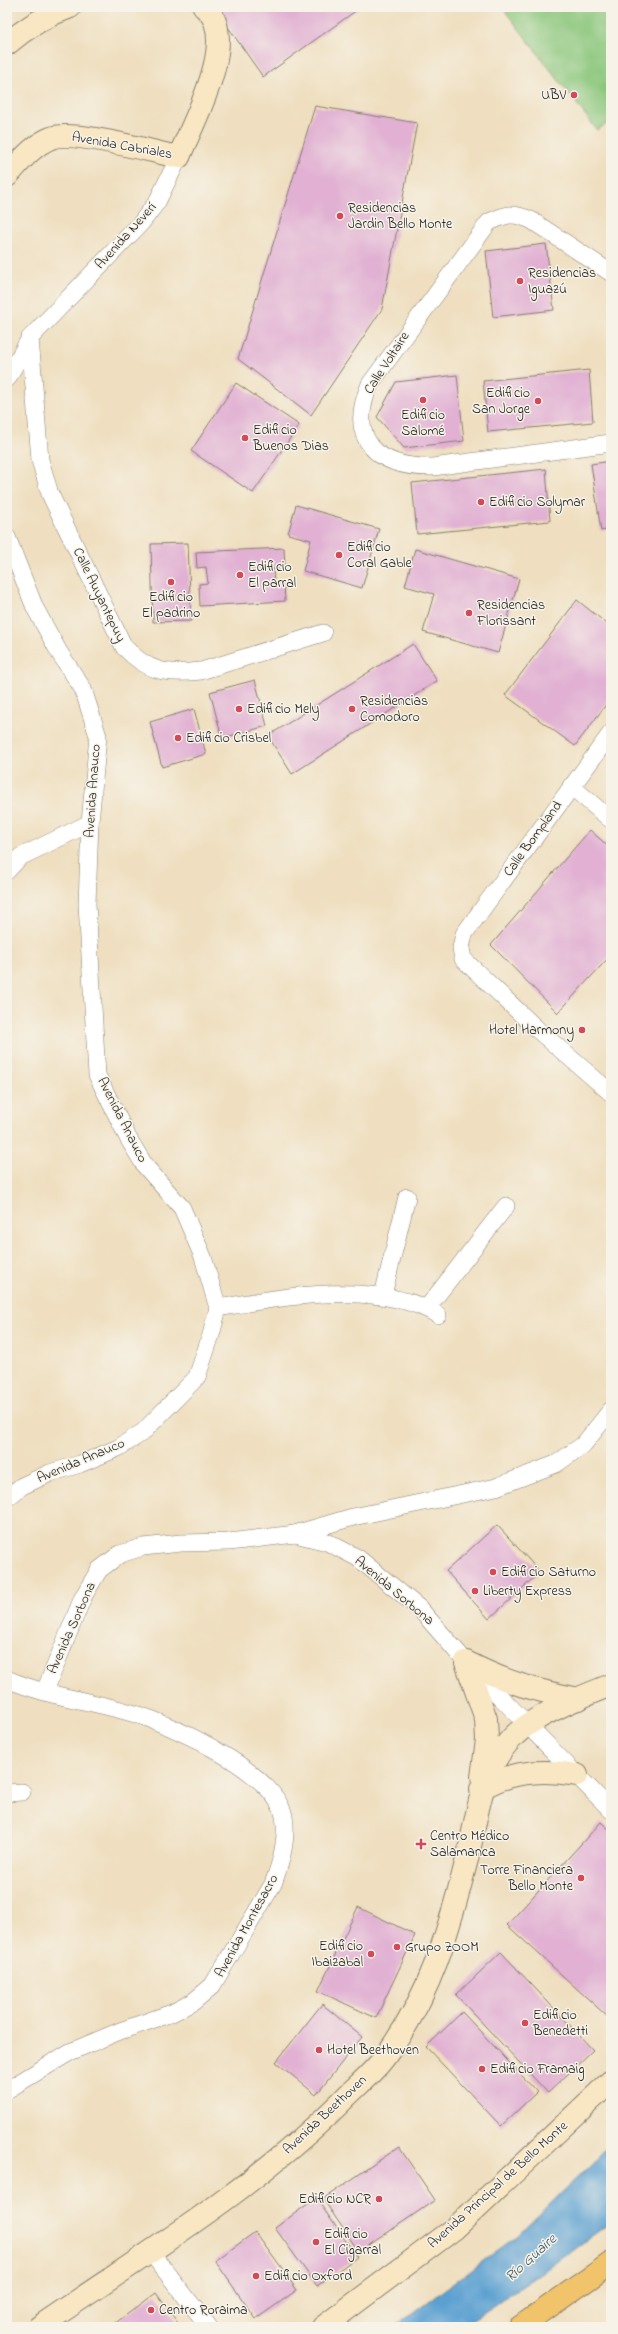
<svg xmlns="http://www.w3.org/2000/svg" width="618" height="2334" font-family="'Indie Flower',sans-serif">
	<style>
		.green { fill: #8ac67b; stroke: #53714c }
		.water { fill: #5ca0d1; stroke: #3c5e76 }
		.building { fill: #e1b0d3 }
		.lines { fill: none; stroke-linecap: round; stroke-linejoin: round }
		.street-casing { stroke: #867e6e; stroke-width: 18 }
		.secondary-casing { stroke: #867e6e; stroke-width: 24 }
		.highway-casing { stroke: #867e6e; stroke-width: 24 }
		.street { stroke: #fff; stroke-width: 17 }
		.secondary { stroke: #f9e7c3; stroke-width: 22 }
		.highway { stroke: #f1c36a; stroke-width: 22 }
		.poi-dot { fill: #d1495b; stroke: #f7f3e8; stroke-width: 1.5 }
		.labels { text-anchor: middle; dominant-baseline: central; stroke-width: 3; stroke-linejoin: round; paint-order: stroke }
		.poi-label { font-size: 14px; fill: #1c1c1c; stroke: #f7f3e8; text-anchor: start }
		.street-label { font-size: 14px; fill: #1c1c1c; stroke: #f7f3e8 }
		.water-label { font-size: 15px; font-style: italic; fill: #39576d; stroke: #f7f3e8 }
	</style>
	<rect width="100%" height="100%" fill="#f7f3e8"/>
	<filter id="ink" filterUnits="userSpaceOnUse"><feTurbulence type="fractalNoise" baseFrequency=".025" numOctaves="2"/><feDisplacementMap in="SourceGraphic" scale="8" xChannelSelector="R" yChannelSelector="G"/><feConvolveMatrix kernelMatrix="1 2 1 2 8 2 1 2 1" color-interpolation-filters="sRGB"/></filter>
	<filter id="wash" filterUnits="userSpaceOnUse"><feTurbulence type="fractalNoise" baseFrequency=".012" numOctaves="4" result="noise"/><feDisplacementMap in="SourceGraphic" scale="16" xChannelSelector="R" yChannelSelector="G"/><feGaussianBlur stdDeviation="0.9" result="paint"/><feColorMatrix in="noise" values="0 0 0 0 0 0 0 0 0 0 0 0 0 0 0 0 0 1.4 0 .05"/><feComposite in="paint" operator="in"/></filter>
	<g filter="url(#wash)">
		<rect width="100%" height="100%" fill="#efdfc0"/>
		<path class="green" d="M502 7H611V121L597 130Z"/>
		<path class="water" d="M611 2145V2222L533 2279 461 2327H394L517 2236Z"/>
		<g id="blocks">
			<g class="building">
				<path d="M214 7H361L263 77Z"/>
				<path d="M315 106 417 123 382 309 311 415 238 359Z"/>
				<path d="M546 244 554 310 493 317 486 251Z"/>
				<path d="M589 370 593 422 488 432 483 381Z"/>
				<path d="M457 375 464 441 404 448 377 417 396 382Z"/>
				<path d="M236 383 299 425 253 493 191 451Z"/>
				<path d="M611 461V529L601 531 591 464Z"/>
				<path d="M546 469 550 521 417 534 412 483Z"/>
				<path d="M296 505 379 529 362 588 303 571 311 540 288 534Z"/>
				<path d="M188 543 191 621 153 622 151 544Z"/>
				<path d="M284 548 285 568 273 569 274 582H284L285 601 200 606 199 584 208 583 206 567 197 568 196 552Z"/>
				<path d="M415 549 519 579 498 653 423 632 434 594 405 586Z"/>
				<path d="M577 600 611 627V698L575 746 505 695Z"/>
				<path d="M413 644 437 681 292 774 268 736Z"/>
				<path d="M255 680 267 726 222 738 210 692Z"/>
				<path d="M194 709 206 754 162 767 150 722Z"/>
				<path d="M590 830 611 849V955L558 1013 491 945Z"/>
				<path d="M497 1525 540 1572 489 1619 446 1571Z"/>
				<path d="M601 1822 611 1831V2016L609 2018 507 1925Z"/>
				<path d="M358 1907 415 1935 376 2018 318 1991Z"/>
				<path d="M501 1952 593 2050 548 2093 456 1995Z"/>
				<path d="M322 2004 362 2037 316 2095 276 2062Z"/>
				<path d="M462 2012 537 2092 501 2126 426 2047Z"/>
				<path d="M399 2147 435 2200 359 2252 323 2199Z"/>
				<path d="M316 2198 357 2257 317 2286 275 2228Z"/>
				<path d="M255 2232 297 2290 256 2319 215 2261Z"/>
				<path d="M156 2293 181 2327H110Z"/>
			</g>
		</g>
	</g>
	<g filter="url(#ink)">
		<use href="#blocks" fill-opacity="0" stroke="#867e6e" stroke-width="1"/>
		<g class="lines">
			<defs>
				<g id="street">
					<path d="M611 273 531 220C512 212 507 214 489 222L370 384C346 440 377 468 433 467L611 443"/>
					<path d="M30 338 40 460 50 494 124 647C148 672 166 675 201 671L323 633"/>
					<path d="M7 379 30 338 141 223 157 202 179 157"/>
					<path d="M7 537 35 608 59 652 83 689 98 736 90 823 87 904 97 1075 128 1138 145 1166 182 1208 203 1257 218 1308 211 1335 197 1377 143 1432 118 1448 80 1464 50 1473 22 1486 7 1498"/>
					<path d="M611 733 464 934 461 948 463 959 539 1031 611 1093"/>
					<path d="M571 786 611 820"/>
					<path d="M7 871 20 857 90 823"/>
					<path d="M383 1295 407 1197"/>
					<path d="M218 1308C281 1297 381 1279 438 1315"/>
					<path d="M427 1308 506 1206"/>
					<path d="M295 1534 353 1517 496 1487 556 1464 583 1445 611 1410"/>
					<path d="M7 1679C53 1699 106 1702 153 1720 189 1734 275 1775 284 1816 288 1838 281 1863 273 1884L212 1986 193 2002 172 2013 120 2031 70 2052 7 2090"/>
					<path d="M45 1691 83 1597 99 1570 120 1554 143 1547 181 1543 229 1542 295 1534 327 1542 358 1558 419 1608 466 1662 611 1810"/>
					<path d="M7 1793 22 1792"/>
					<path d="M150 2251 209 2327"/>
				</g>
				<g id="secondary">
					<path d="M7 44C27 27 46 15 70 7"/>
					<path d="M7 176C20 162 33 145 51 138 72 129 153 152 179 157 192 124 242 35 204 7"/>
					<path d="M466 1662 486 1719 487 1740 482 1777"/>
					<path d="M466 1662C505 1682 536 1691 579 1699"/>
					<path d="M481 1789C510 1771 543 1769 577 1775"/>
					<path d="M39 2327C142 2256 251 2191 340 2103 354 2088 372 2074 384 2058 430 1998 449 1930 467 1859 478 1816 479 1772 512 1738 532 1716 583 1696 611 1685"/>
					<path d="M323 2327 454 2229 611 2081"/>
				</g>
				<path id="highway" d="M520 2327 611 2263"/>
			</defs>
			<use href="#street" class="street-casing"/>
			<use href="#secondary" class="secondary-casing"/>
			<use href="#highway" class="highway-casing"/>
			<use href="#street" class="street"/>
			<use href="#secondary" class="secondary"/>
			<use href="#highway" class="highway"/>
		</g>
	</g>
	<g class="poi-dot">
		<circle cx="574" cy="95" r="4"/>
		<circle cx="340" cy="216" r="4"/>
		<circle cx="520" cy="281" r="4"/>
		<circle cx="423" cy="400" r="4"/>
		<circle cx="538" cy="401" r="4"/>
		<circle cx="245" cy="438" r="4"/>
		<circle cx="481" cy="502" r="4"/>
		<circle cx="339" cy="555" r="4"/>
		<circle cx="240" cy="575" r="4"/>
		<circle cx="171" cy="582" r="4"/>
		<circle cx="469" cy="613" r="4"/>
		<circle cx="239" cy="709" r="4"/>
		<circle cx="352" cy="709" r="4"/>
		<circle cx="178" cy="738" r="4"/>
		<circle cx="582" cy="1030" r="4"/>
		<circle cx="493" cy="1572" r="4"/>
		<circle cx="475" cy="1591" r="4"/>
		<path d="M419 1838h4v4h4v4h-4v4h-4v-4h-4v-4h4z"/>
		<circle cx="581" cy="1878" r="4"/>
		<circle cx="397" cy="1947" r="4"/>
		<circle cx="371" cy="1954" r="4"/>
		<circle cx="525" cy="2023" r="4"/>
		<circle cx="319" cy="2050" r="4"/>
		<circle cx="482" cy="2069" r="4"/>
		<circle cx="379" cy="2199" r="4"/>
		<circle cx="316" cy="2242" r="4"/>
		<circle cx="256" cy="2276" r="4"/>
		<circle cx="151" cy="2310" r="4"/>
	</g>
	<g class="labels">
		<g class="poi-label">
			<text x="566" y="95" text-anchor="end">UBV</text>
			<text x="348" y="208">Residencias<tspan x="348" dy="16">Jardin Bello Monte</tspan></text>
			<text x="528" y="273">Residencias<tspan x="528" dy="16">Iguazú</tspan></text>
			<text x="530" y="393" text-anchor="end">Edificio<tspan x="530" dy="16">San Jorge</tspan></text>
			<text x="423" y="415" text-anchor="middle">Edificio<tspan x="423" dy="16">Salomé</tspan></text>
			<text x="253" y="430">Edificio<tspan x="253" dy="16">Buenos Dias</tspan></text>
			<text x="489" y="502">Edificio Solymar</text>
			<text x="347" y="547">Edificio<tspan x="347" dy="16">Coral Gable</tspan></text>
			<text x="248" y="567">Edificio<tspan x="248" dy="16">El parral</tspan></text>
			<text x="171" y="597" text-anchor="middle">Edificio<tspan x="171" dy="16">El padrino</tspan></text>
			<text x="477" y="605">Residencias<tspan x="477" dy="16">Florissant</tspan></text>
			<text x="360" y="701">Residencias<tspan x="360" dy="16">Comodoro</tspan></text>
			<text x="247" y="709">Edificio Mely</text>
			<text x="186" y="738">Edificio Crisbel</text>
			<text x="574" y="1030" text-anchor="end">Hotel Harmony</text>
			<text x="501" y="1572">Edificio Saturno</text>
			<text x="483" y="1591">Liberty Express</text>
			<text x="430" y="1836">Centro Médico<tspan x="430" dy="16">Salamanca</tspan></text>
			<text x="573" y="1870" text-anchor="end">Torre Financiera<tspan x="573" dy="16">Bello Monte</tspan></text>
			<text x="363" y="1946" text-anchor="end">Edificio<tspan x="363" dy="16">Ibaizabal</tspan></text>
			<text x="405" y="1947">Grupo ZOOM</text>
			<text x="533" y="2015">Edificio<tspan x="533" dy="16">Benedetti</tspan></text>
			<text x="327" y="2050">Hotel Beethoven</text>
			<text x="490" y="2069">Edificio Framaig</text>
			<text x="371" y="2199" text-anchor="end">Edificio NCR</text>
			<text x="324" y="2234">Edificio<tspan x="324" dy="16">El Cigarral</tspan></text>
			<text x="264" y="2276">Edificio Oxford</text>
			<text x="159" y="2310">Centro Roraima</text>
		</g>
		<g class="street-label">
			<text transform="translate(122 146) rotate(10)">Avenida Cabriales</text>
			<text transform="translate(126 236) rotate(-48)">Avenida Neverí</text>
			<text transform="translate(387 363) rotate(-57)">Calle Voltaire</text>
			<text transform="translate(99 595) rotate(64)">Calle Auyantepuy</text>
			<text transform="translate(93 791) rotate(-86)">Avenida Anauco</text>
			<text transform="translate(533 839) rotate(-54)">Calle Bompland</text>
			<text transform="translate(122 1120) rotate(63)">Avenida Anauco</text>
			<text transform="translate(81 1461) rotate(-23)">Avenida Anauco</text>
			<text transform="translate(394 1591) rotate(40)">Avenida Sorbona</text>
			<text transform="translate(72 1628) rotate(-66)">Avenida Sorbona</text>
			<text transform="translate(247 1926) rotate(-61)">Avenida Montesacro</text>
			<text transform="translate(325 2115) rotate(-43)">Avenida Beethoven</text>
			<text transform="translate(498 2185) rotate(-42)">Avenida Principal de Bello Monte</text>
		</g>
		<g class="water-label">
			<text transform="translate(531 2258) rotate(-42)">Río Guaire</text>
		</g>
	</g>
	<rect width="618" height="2334" fill="none" stroke="#f7f3e8" stroke-width="24"/>
</svg>
